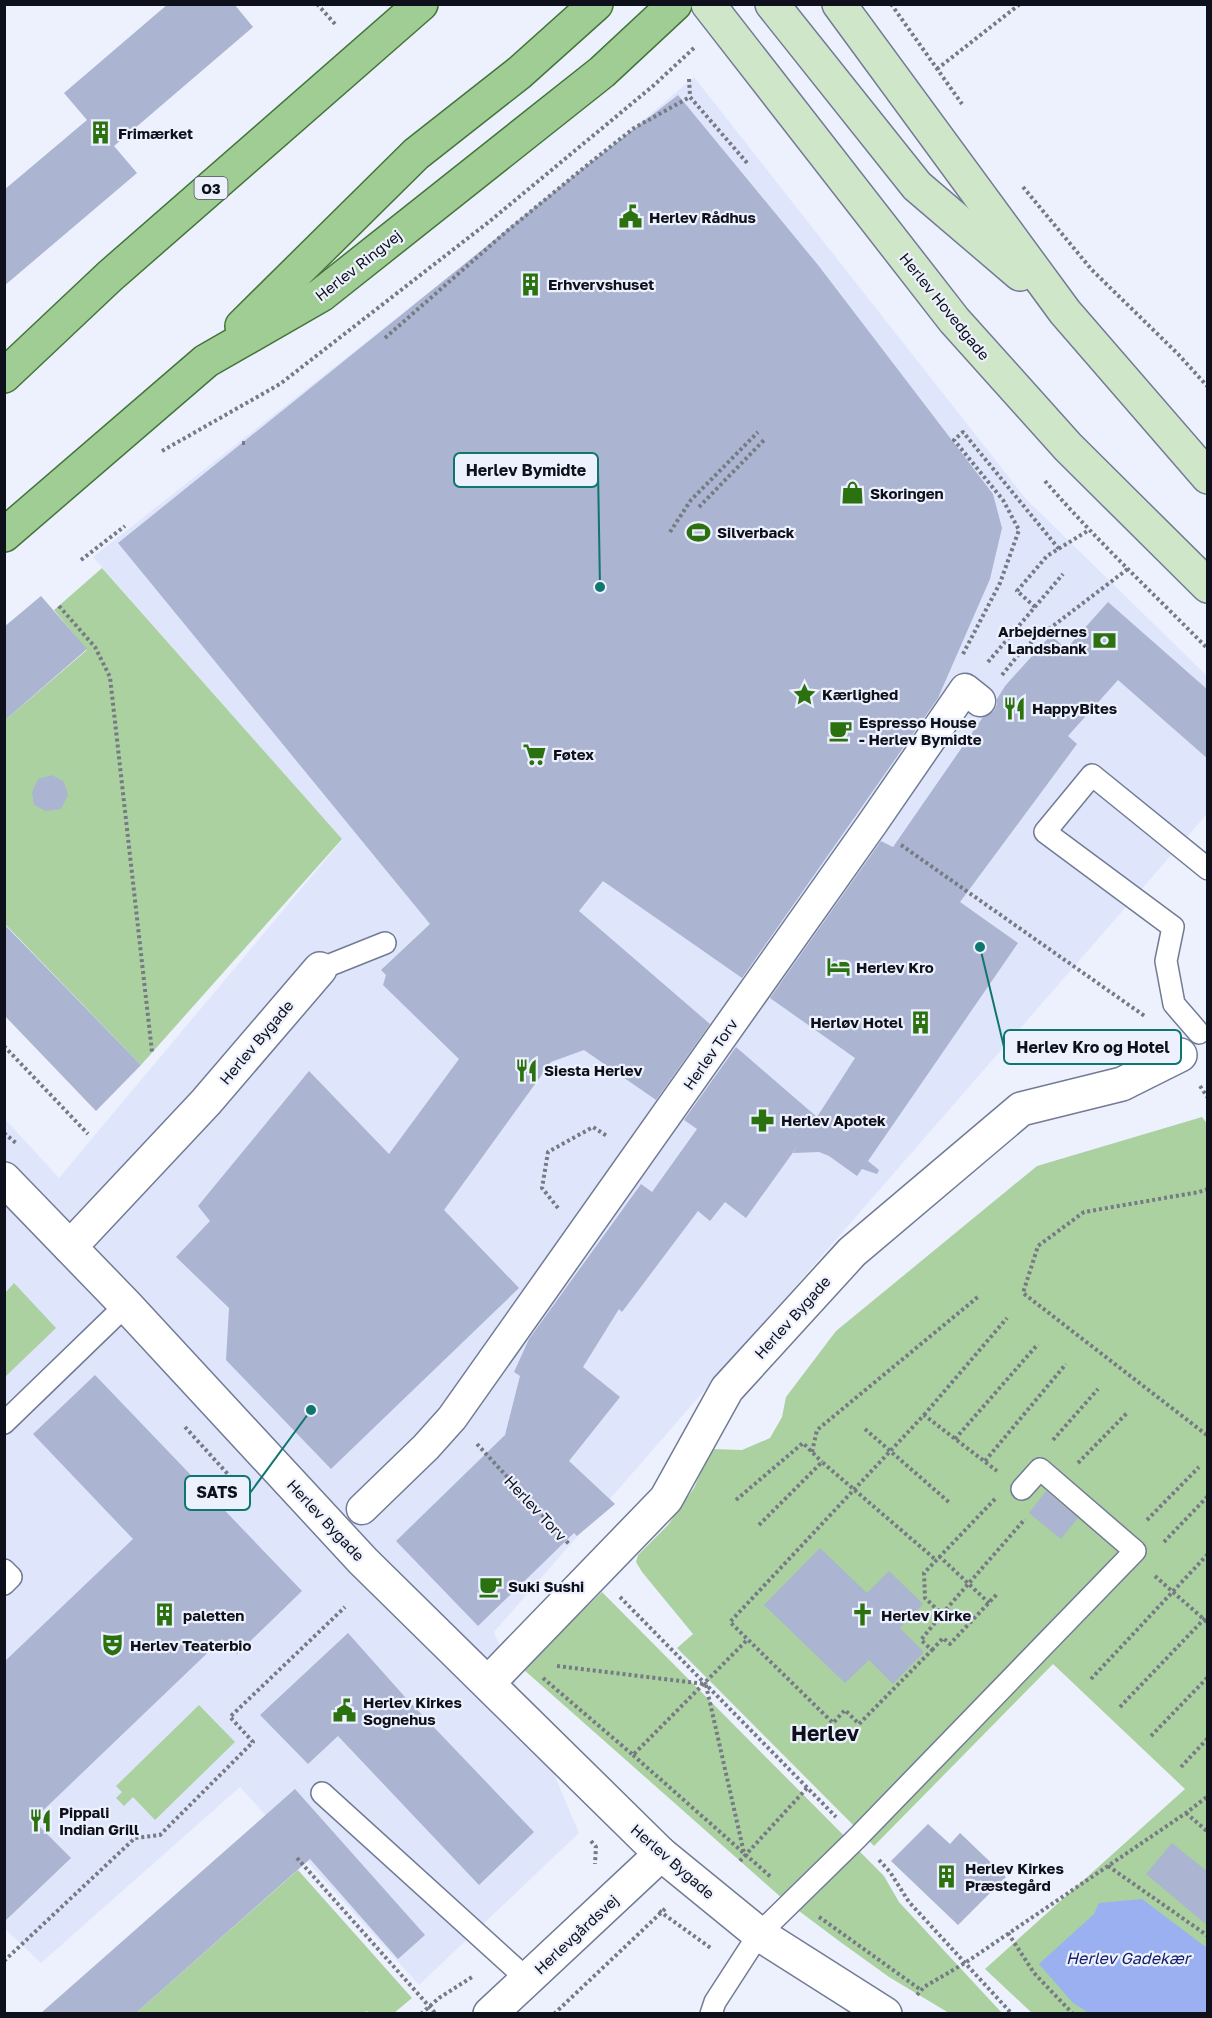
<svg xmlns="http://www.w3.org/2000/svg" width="1212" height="2018" font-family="'Golos Text',sans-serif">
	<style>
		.built { fill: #dfe6fc }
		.green { fill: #abd1a1 }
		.water { fill: #9ab0f1 }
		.building { fill: #abb4d0 }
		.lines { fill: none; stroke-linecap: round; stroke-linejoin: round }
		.service-casing { stroke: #727b95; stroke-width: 24 }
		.pedestrian-casing { stroke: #727b95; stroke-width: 33 }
		.minor-casing { stroke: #727b95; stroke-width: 36 }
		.tertiary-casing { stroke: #727b95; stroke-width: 36 }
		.secondary-casing { stroke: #727b95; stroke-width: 36 }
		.primary-casing { stroke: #44753a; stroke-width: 36 }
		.path { stroke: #767a85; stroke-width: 4; stroke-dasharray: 3 3; stroke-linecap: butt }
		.service { stroke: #fff; stroke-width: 21 }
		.pedestrian { stroke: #fff; stroke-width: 30 }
		.minor { stroke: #fff; stroke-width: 33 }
		.tertiary { stroke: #fff; stroke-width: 33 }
		.secondary { stroke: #d0e6c9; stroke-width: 33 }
		.primary { stroke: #a0cd93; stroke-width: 33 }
		.labels { text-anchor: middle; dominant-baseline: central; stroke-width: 4.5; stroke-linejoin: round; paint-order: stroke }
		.shield { fill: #edf1fd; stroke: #51545f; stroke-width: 1.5 }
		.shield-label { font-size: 14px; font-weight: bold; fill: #0e111b }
		.poi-label { font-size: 15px; font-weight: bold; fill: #0e111b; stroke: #edf1fd; text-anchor: start }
		.street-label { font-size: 15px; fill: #0e111b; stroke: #edf1fd }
		.water-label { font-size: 16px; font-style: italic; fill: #16216a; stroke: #edf1fd }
		.district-label { font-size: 21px; font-weight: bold; fill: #0e111b; stroke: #edf1fd }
		.leader { fill: none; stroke: #0f766e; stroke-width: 2 }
		.callout-dot { fill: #0f766e; stroke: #edf1fd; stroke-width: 2 }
		.callout { fill: #edf1fd; stroke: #0f766e; stroke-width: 2 }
		.callout-label { font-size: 16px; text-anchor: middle; font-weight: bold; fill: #0e111b }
	</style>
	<rect width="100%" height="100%" fill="#edf1fd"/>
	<path class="built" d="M694 77 1026 499 1207 676V814L494 1632 579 1833 419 1985 240 1787 41 1963 5 1929 4 1118 59 1178 342 840 93 557 507 231 634 128Z"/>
	<g class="green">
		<path d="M102 568 342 839 141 1065 5 924 4 721 87 650 54 610Z"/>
		<path d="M1202 1117 1208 1125 1207 2013H1032L985 1969 1185 1789 1053 1664 874 1846 677 1648 693 1634 642 1572 636 1562 638 1555 668 1525 694 1488 711 1449 742 1450 770 1438 782 1417 786 1397 836 1331 1037 1166Z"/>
		<path d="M14 1283 56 1328 5 1377V1293Z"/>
		<path d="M602 1592 884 1876 899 1902 1002 2013H949L889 1977 839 1941 783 1899 523 1669Z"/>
		<path d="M199 1705 235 1742 155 1820 133 1797 124 1806 116 1798 122 1792 116 1786Z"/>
		<path d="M298 1870 412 1998 394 2013H371L366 2011 364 2014 136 2013Z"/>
	</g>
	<path class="water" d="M1142 1899 1207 1948V2013H1089L1073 2003 1039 1964 1094 1914 1099 1903Z"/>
	<g class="building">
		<path d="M168 4H234L253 27 114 146 137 173 4 286V190L87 120 64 93Z"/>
		<path d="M678 95 818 265 993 494 1002 528 990 579 938 698 742 978 603 881 579 911 710 1024 656 1100 584 1050 551 1062 444 1210 519 1288 331 1469 226 1360 229 1308 176 1257 210 1221 198 1206 309 1071 389 1154 459 1059 383 985 386 975 381 970 430 924 118 543 586 166Z"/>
		<path d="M41 596 87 649 4 721V627Z"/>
		<path d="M1108 602 1208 690V759L1118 680 1068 736 1077 744 960 902 1018 943 868 1161 879 1170 877 1174 862 1169 857 1176 829 1156 819 1152 793 1153 799 1144 746 1218 725 1202 710 1221 698 1211 622 1312 619 1309 583 1367 620 1397 569 1461 615 1504 577 1536 574 1533 478 1626 396 1541 505 1435 520 1376 514 1372 529 1339 641 1184 652 1192 697 1129 684 1120 736 1047 817 1117 855 1058 770 998 881 841 893 847 983 717 994 711 997 704V699L1005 686 1051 635 1066 649Z"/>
		<path d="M52 775 64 782 68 795 61 809 46 811 34 805 32 792 38 779Z"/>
		<path d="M4 924 141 1065 96 1111 4 1015Z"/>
		<path d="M95 1375 302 1591 237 1654 222 1639 33 1820 71 1858 4 1922V1662L133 1539 33 1434Z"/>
		<path d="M1046 1491 1078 1518 1061 1539 1029 1513Z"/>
		<path d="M820 1548 867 1593 889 1571 923 1604 900 1628 924 1652 893 1684 869 1660 845 1683 764 1605Z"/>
		<path d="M348 1633 405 1697 534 1832 479 1885 338 1736 308 1764 260 1715Z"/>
		<path d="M295 1789 425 1935 398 1959 310 1859 136 2013H41Z"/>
		<path d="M928 1824 950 1844 960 1833 1006 1877 958 1925 891 1861Z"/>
		<path d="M1172 1843 1208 1872V1926L1146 1874Z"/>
	</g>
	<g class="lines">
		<defs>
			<g id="service">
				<path d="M320 969 385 943"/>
				<path d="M1199 1033 1174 1004 1166 961 1173 927 1045 832 1092 775 1208 869"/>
				<path d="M4 1423 126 1305"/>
				<path d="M4 1570 11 1577 4 1584"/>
				<path d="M322 1793 528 1980"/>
				<path d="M711 2014 715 2002 759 1934 857 1838 1135 1551 1040 1469 1022 1489"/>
			</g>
			<path id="pedestrian" d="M362 1509 426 1447 452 1418 872 824 965 689 980 701"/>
			<g id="minor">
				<path d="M70 1247 206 1102 320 969"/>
				<path d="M488 1683 666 1499 727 1389 852 1252 1021 1109 1122 1084 1180 1055"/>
			</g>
			<g id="tertiary">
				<path d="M4 1179 126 1305 363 1561 661 1854 759 1934 885 2014"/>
				<path d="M490 2014 661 1854"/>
			</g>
			<g id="secondary">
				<path d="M708 4 954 320 1068 447 1208 586"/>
				<path d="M772 4 917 186 1020 274"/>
				<path d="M839 4 1065 312 1208 477"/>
			</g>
			<g id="primary">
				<path d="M242 326 416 154 519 73 596 4"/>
				<path d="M4 376 110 276 421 4"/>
				<path d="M4 535 206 361 321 295 602 72 675 4"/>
			</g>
		</defs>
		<use href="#service" class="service-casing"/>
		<use href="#pedestrian" class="pedestrian-casing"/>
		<use href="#minor" class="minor-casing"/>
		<use href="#tertiary" class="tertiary-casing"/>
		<use href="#secondary" class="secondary-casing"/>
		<use href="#primary" class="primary-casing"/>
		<g class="path">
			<path d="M317 4 335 24"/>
			<path d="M891 4 962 104"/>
			<path d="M937 69 1020 4"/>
			<path d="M689 79 690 96"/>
			<path d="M1023 187 1092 270 1178 354 1208 387"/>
			<path d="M385 338 507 231 586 166 634 128 690 97 748 164"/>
			<path d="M242 443H248"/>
			<path d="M162 451 280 384 490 221 653 86 695 47"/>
			<path d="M1045 481C1096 540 1153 593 1208 649"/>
			<path d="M699 507 765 439"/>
			<path d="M670 532 691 500 758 432"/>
			<path d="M81 560 125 526"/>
			<path d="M59 606 95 647 110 677 152 1052"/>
			<path d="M1035 607 1017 591 1047 556 1089 530"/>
			<path d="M963 654 1000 583 1019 530 1003 500 954 440 963 432 1059 549"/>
			<path d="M988 662 1063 574"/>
			<path d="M1002 675 1024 648 1129 568"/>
			<path d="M901 845 1146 1017"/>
			<path d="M4 1046 88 1134"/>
			<path d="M1200 1086 1208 1098"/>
			<path d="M4 1133 16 1143"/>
			<path d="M1208 1189 1199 1192 1084 1212 1038 1246 1023 1293 1208 1436"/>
			<path d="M558 1208 542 1188 548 1152 593 1127 607 1136"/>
			<path d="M924 1415 1007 1318"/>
			<path d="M185 1427 235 1482"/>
			<path d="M865 1429 951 1504"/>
			<path d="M955 1439 1038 1344"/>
			<path d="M1053 1440 1098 1389"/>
			<path d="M477 1444 569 1544"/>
			<path d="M812 1452 817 1430 979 1296"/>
			<path d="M985 1461 1066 1364"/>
			<path d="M1078 1463 1128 1412"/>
			<path d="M995 1499 924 1573 925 1598 942 1614 921 1640 932 1650 859 1724 845 1710 833 1723 730 1622 924 1415 997 1471"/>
			<path d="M736 1500 803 1443 822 1462"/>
			<path d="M1147 1520 1199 1467"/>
			<path d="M759 1525 822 1462 936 1560"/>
			<path d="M1164 1542 1208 1496"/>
			<path d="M939 1556 989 1603"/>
			<path d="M1155 1576 1208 1623"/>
			<path d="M620 1597 836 1817"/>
			<path d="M942 1614 1025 1519"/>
			<path d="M932 1650 943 1638 950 1644 998 1593"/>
			<path d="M557 1666 705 1684"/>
			<path d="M543 1678 633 1755 748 1639"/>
			<path d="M1091 1679 1208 1554"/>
			<path d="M706 1685 744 1853"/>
			<path d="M1120 1707 1208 1615"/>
			<path d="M1151 1736 1208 1677"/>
			<path d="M633 1755 772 1878"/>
			<path d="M1181 1767 1208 1738"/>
			<path d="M1186 1813 1208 1832"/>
			<path d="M591 1841 596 1847 595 1864"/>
			<path d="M297 1858 436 2014"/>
			<path d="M879 1860 890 1872 909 1902 1012 2014"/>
			<path d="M740 1861 807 1788"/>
			<path d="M1108 1866 1208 1936"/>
			<path d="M659 1911 712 1949"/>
			<path d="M819 1917 921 1990"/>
			<path d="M1008 1933 1034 1973 1073 2014"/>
			<path d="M4 1961 135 1838 160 1835 253 1742 230 1717 345 1607"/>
			<path d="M917 1995 924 1987 965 1963 1186 1813 1208 1796"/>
			<path d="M421 2014 439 1998 472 1977"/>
			<path d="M554 2014 667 1907"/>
		</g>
		<use href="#service" class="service"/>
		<use href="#pedestrian" class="pedestrian"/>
		<use href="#minor" class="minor"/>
		<use href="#tertiary" class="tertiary"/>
		<use href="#secondary" class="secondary"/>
		<use href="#primary" class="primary"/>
	</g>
	<defs>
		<symbol id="building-bare" viewBox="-9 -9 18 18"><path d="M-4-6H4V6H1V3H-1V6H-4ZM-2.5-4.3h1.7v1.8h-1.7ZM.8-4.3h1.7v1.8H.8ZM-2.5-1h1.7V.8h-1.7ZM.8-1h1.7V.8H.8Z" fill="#2b710f" stroke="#edf1fd" stroke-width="2.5" paint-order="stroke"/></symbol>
		<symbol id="civic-bare" viewBox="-9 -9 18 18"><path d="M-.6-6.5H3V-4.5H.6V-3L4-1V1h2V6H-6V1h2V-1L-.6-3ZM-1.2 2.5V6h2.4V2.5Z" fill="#2b710f" stroke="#edf1fd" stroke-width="2.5" paint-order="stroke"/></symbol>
		<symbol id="shop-bare" viewBox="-9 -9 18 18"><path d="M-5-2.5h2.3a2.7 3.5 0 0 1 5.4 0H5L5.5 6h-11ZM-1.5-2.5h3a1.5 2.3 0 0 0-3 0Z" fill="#2b710f" stroke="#edf1fd" stroke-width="2.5" paint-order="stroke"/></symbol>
		<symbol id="stadium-bare" viewBox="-9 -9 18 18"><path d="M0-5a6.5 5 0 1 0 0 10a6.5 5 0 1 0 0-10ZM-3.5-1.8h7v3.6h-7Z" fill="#2b710f" stroke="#edf1fd" stroke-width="2.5" paint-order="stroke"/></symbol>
		<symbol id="bank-bare" viewBox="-9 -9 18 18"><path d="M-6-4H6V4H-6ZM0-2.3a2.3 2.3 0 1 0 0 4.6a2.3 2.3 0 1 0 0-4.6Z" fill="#2b710f" stroke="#edf1fd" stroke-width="2.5" paint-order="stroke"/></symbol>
		<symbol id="sight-bare" viewBox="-9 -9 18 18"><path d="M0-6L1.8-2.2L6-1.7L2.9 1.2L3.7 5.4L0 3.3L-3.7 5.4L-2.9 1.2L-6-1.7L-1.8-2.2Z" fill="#2b710f" stroke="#edf1fd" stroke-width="2.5" paint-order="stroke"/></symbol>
		<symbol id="restaurant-bare" viewBox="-9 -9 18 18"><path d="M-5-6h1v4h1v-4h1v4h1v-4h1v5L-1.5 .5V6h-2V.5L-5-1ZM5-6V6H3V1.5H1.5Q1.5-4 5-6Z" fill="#2b710f" stroke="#edf1fd" stroke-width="2.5" paint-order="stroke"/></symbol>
		<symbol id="cafe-bare" viewBox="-9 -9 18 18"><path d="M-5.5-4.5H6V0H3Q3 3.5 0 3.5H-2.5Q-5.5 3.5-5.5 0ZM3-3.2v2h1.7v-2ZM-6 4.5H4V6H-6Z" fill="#2b710f" stroke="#edf1fd" stroke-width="2.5" paint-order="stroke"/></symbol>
		<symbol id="supermarket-bare" viewBox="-9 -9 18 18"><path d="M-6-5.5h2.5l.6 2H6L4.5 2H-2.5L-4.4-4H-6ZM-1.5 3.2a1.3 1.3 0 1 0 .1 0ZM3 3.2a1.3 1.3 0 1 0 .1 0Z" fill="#2b710f" stroke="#edf1fd" stroke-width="2.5" paint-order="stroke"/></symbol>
		<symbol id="hotel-bare" viewBox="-9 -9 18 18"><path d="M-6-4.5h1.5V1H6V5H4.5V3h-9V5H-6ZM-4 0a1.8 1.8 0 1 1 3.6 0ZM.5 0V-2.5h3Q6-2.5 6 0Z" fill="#2b710f" stroke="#edf1fd" stroke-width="2.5" paint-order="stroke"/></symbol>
		<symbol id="pharmacy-bare" viewBox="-9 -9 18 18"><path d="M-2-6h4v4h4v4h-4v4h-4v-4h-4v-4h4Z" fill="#2b710f" stroke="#edf1fd" stroke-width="2.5" paint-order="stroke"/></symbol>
		<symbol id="church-bare" viewBox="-9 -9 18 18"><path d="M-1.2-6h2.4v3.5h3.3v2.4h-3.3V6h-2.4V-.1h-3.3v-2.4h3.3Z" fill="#2b710f" stroke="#edf1fd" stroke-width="2.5" paint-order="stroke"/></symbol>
		<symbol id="theatre-bare" viewBox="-9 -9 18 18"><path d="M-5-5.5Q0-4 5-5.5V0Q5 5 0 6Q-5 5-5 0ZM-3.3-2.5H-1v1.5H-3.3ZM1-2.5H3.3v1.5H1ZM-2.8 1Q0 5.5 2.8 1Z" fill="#2b710f" stroke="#edf1fd" stroke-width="2.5" paint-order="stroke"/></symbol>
	</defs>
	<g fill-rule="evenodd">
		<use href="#building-bare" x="84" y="116" width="33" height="33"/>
		<use href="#civic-bare" x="614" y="200" width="33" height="33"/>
		<use href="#building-bare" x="514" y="268" width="33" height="33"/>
		<use href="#shop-bare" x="836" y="476" width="33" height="33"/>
		<use href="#stadium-bare" x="682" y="516" width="33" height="33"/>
		<use href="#bank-bare" x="1088" y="624" width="33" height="33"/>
		<use href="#sight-bare" x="788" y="678" width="33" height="33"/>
		<use href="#restaurant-bare" x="998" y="692" width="33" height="33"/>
		<use href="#cafe-bare" x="824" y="714" width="33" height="33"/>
		<use href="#supermarket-bare" x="518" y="738" width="33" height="33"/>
		<use href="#hotel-bare" x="822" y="950" width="33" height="33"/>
		<use href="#building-bare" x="904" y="1006" width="33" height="33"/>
		<use href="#restaurant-bare" x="510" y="1054" width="33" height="33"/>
		<use href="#pharmacy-bare" x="746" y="1104" width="33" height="33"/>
		<use href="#cafe-bare" x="474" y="1570" width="33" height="33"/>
		<use href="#building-bare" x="148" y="1598" width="33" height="33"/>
		<use href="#church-bare" x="846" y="1598" width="33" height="33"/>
		<use href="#theatre-bare" x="96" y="1628" width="33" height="33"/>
		<use href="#civic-bare" x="328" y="1694" width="33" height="33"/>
		<use href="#restaurant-bare" x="24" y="1804" width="33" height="33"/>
		<use href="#building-bare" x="930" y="1860" width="33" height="33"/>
	</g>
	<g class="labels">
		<rect class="shield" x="194.5" y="177" width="33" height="22" rx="4.5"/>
		<g class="shield-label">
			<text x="211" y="188">O3</text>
		</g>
		<g class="poi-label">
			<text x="118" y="133">Frimærket</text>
			<text x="649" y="217">Herlev Rådhus</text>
			<text x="548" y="284">Erhvervshuset</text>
			<text x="870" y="493">Skoringen</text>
			<text x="717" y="532">Silverback</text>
			<text x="1087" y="631" text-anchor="end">Arbejdernes<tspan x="1087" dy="17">Landsbank</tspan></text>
			<text x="822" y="694">Kærlighed</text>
			<text x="1032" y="708">HappyBites</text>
			<text x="859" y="722">Espresso House<tspan x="859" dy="17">- Herlev Bymidte</tspan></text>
			<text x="553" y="754">Føtex</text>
			<text x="856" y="967">Herlev Kro</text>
			<text x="903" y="1022" text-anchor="end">Herløv Hotel</text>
			<text x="544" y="1070">Siesta Herlev</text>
			<text x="781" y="1120">Herlev Apotek</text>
			<text x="508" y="1586">Suki Sushi</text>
			<text x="183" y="1615">paletten</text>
			<text x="881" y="1615">Herlev Kirke</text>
			<text x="130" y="1645">Herlev Teaterbio</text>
			<text x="363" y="1702">Herlev Kirkes<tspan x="363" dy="17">Sognehus</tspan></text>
			<text x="59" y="1812">Pippali<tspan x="59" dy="17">Indian Grill</tspan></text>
			<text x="965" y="1868">Herlev Kirkes<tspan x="965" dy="17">Præstegård</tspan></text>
		</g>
		<g class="street-label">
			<text transform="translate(358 265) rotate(-38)">Herlev Ringvej</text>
			<text transform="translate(945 306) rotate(51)">Herlev Hovedgade</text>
			<text transform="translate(256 1042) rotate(-50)">Herlev Bygade</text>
			<text transform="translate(710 1054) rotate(-55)">Herlev Torv</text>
			<text transform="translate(792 1317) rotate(-48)">Herlev Bygade</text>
			<text transform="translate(536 1508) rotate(47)">Herlev Torv</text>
			<text transform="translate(326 1520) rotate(47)">Herlev Bygade</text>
			<text transform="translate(673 1861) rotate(41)">Herlev Bygade</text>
			<text transform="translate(576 1934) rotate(-43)">Herlevgårdsvej</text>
		</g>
		<g class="water-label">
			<text x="1128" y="1958">Herlev Gadekær</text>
		</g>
		<g class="district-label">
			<text x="825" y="1733">Herlev</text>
		</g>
	</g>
	<path class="leader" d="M600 587L598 470M980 947L1004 1047M311 1410L250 1493"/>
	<g class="callout-dot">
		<circle cx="600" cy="587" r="6"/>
		<circle cx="980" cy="947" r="6"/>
		<circle cx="311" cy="1410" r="6"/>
	</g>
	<g class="callout">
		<rect x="454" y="453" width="144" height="34" rx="6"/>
		<rect x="1004" y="1030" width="177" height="34" rx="6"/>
		<rect x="185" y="1476" width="65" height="34" rx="6"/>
	</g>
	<g class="callout-label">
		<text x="526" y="476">Herlev Bymidte</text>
		<text x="1093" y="1053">Herlev Kro og Hotel</text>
		<text x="217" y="1498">SATS</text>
	</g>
	<rect width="1212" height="2018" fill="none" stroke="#0e111b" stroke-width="12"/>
</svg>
